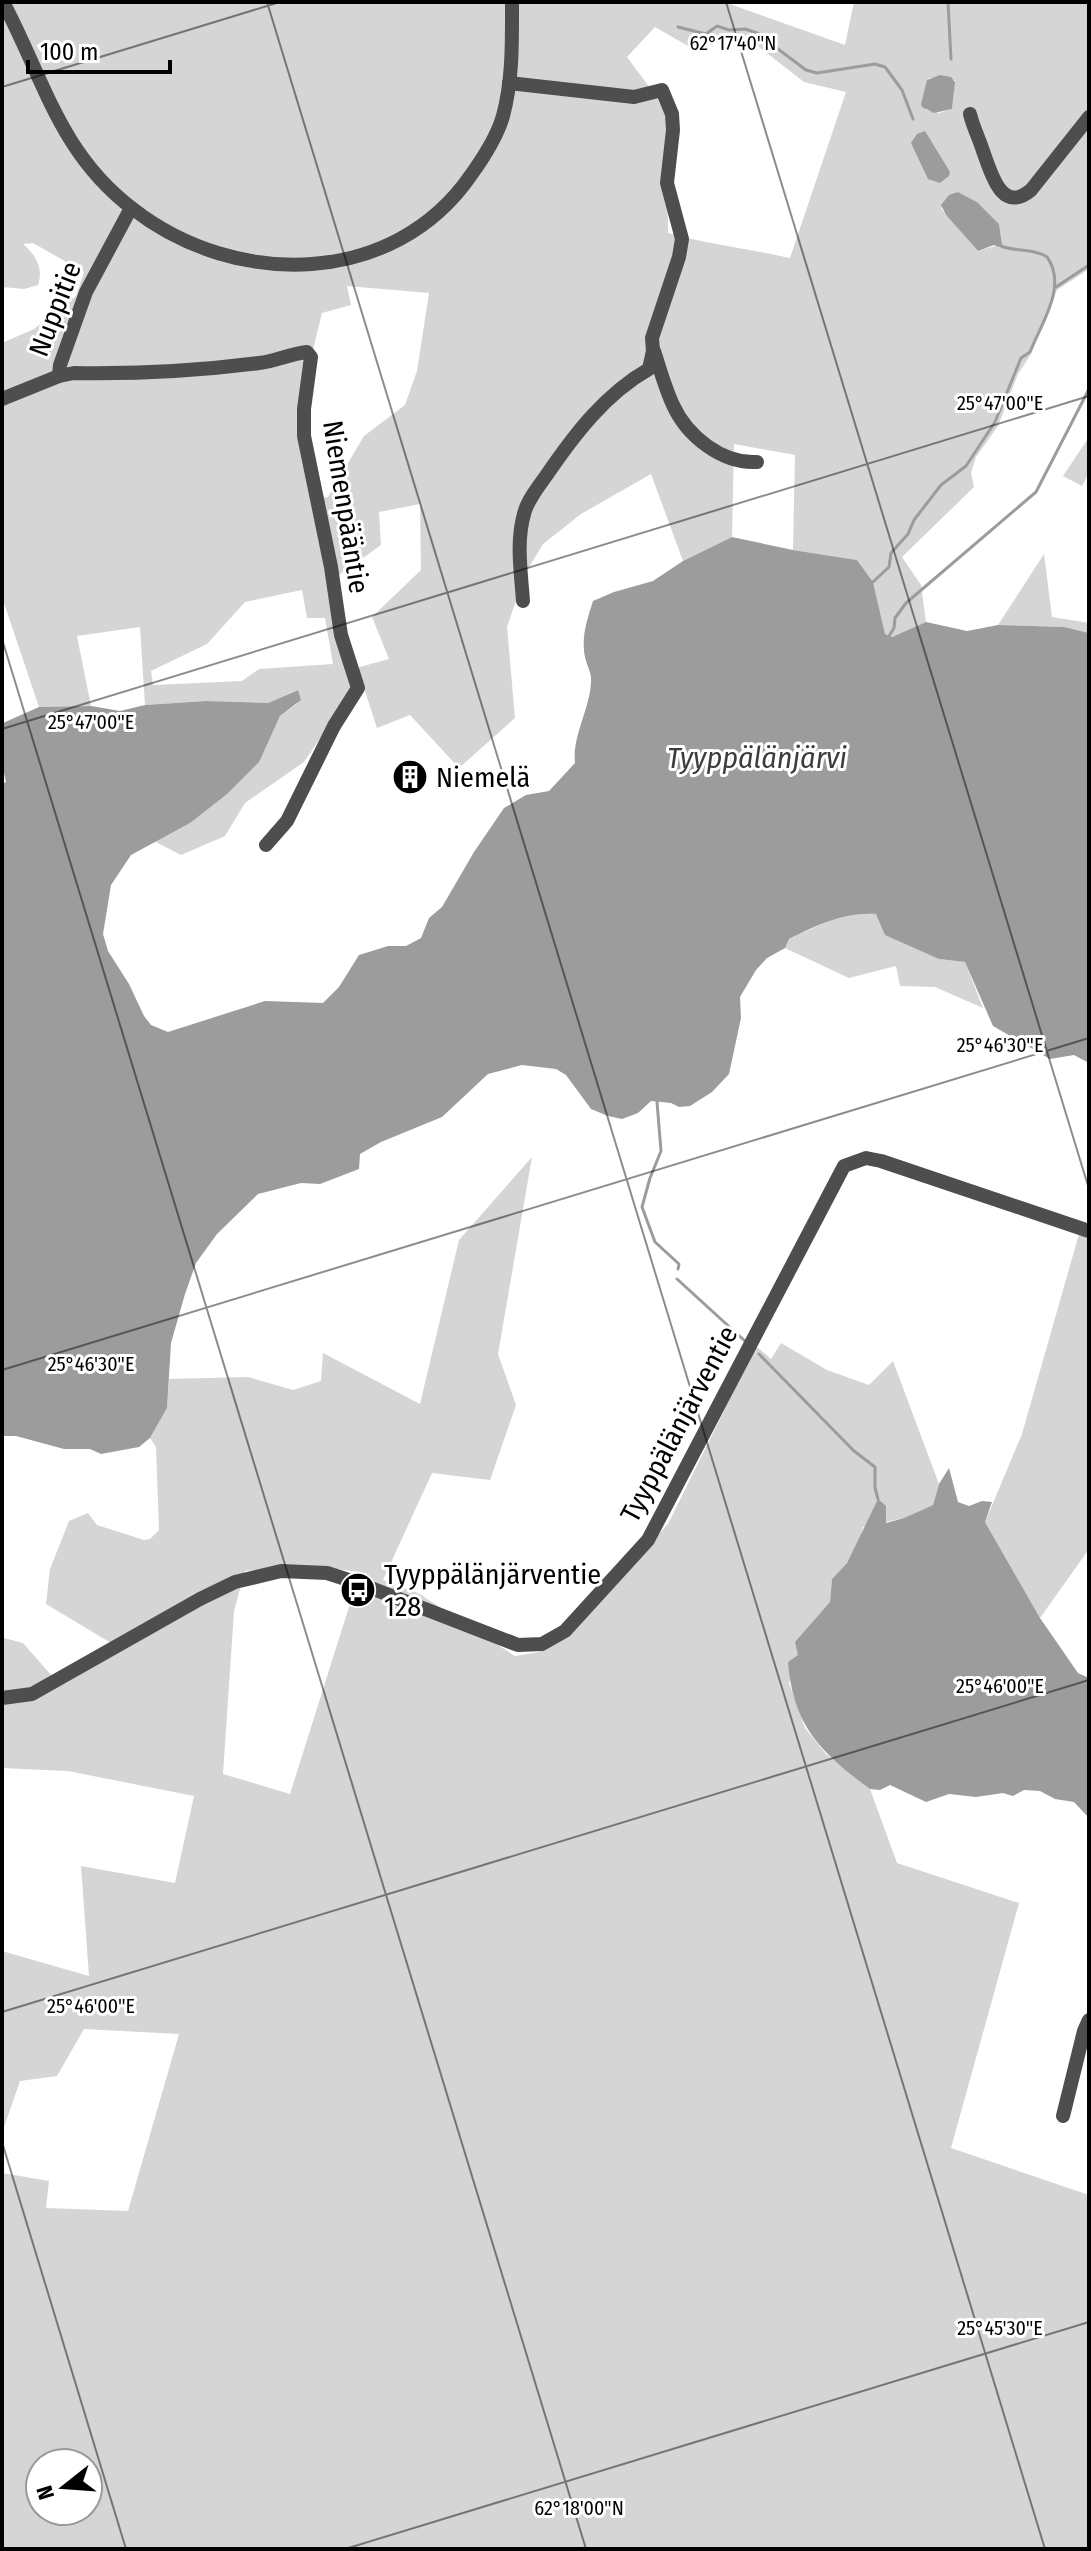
<svg xmlns="http://www.w3.org/2000/svg" width="1091" height="2551" font-family="'Fira Sans Condensed',sans-serif">
	<style>
		.green { fill: #d5d5d5; fill-rule: evenodd }
		.water { fill: #9c9c9c }
		.lines { fill: none; stroke-linecap: round; stroke-linejoin: round }
		.stream { stroke: #9c9c9c; stroke-width: 3 }
		.minor { stroke: #4e4e4e; stroke-width: 14 }
		.ticks { fill: none; stroke: #000; stroke-width: 2; stroke-opacity: 0.45 }
		.labels { text-anchor: middle; dominant-baseline: central; stroke-width: 6; stroke-linejoin: round; paint-order: stroke }
		.street-label { font-size: 28px; fill: #000; stroke: #fff }
		.poi-label { font-size: 28px; fill: #000; stroke: #fff; text-anchor: start }
		.water-label { font-size: 30px; font-style: italic; fill: #3d3d3d; stroke: #fff }
		.ticks-label { font-size: 20px; text-anchor: middle; fill: #000; stroke: #fff; stroke-width: 6; stroke-linejoin: round; paint-order: stroke }
	</style>
	<rect width="100%" height="100%" fill="#fff"/>
	<g class="green">
		<path d="M2 2H724L845 45 854 2H1089V269L1057 290 1031 354 1018 374 998 426 976 457 971 473 974 487 902 557 921 585 926 622 892 637 885 635 873 582 857 560 793 550 795 455 734 444 732 537 683 561 651 474 581 514 543 544 526 572 507 627 515 718 459 768 410 715 377 728 363 685 355 687 304 762 245 803 225 836 181 855 154 841 190 823 270 734 280 716 297 704V690L268 703 206 701 145 705 140 627 77 636 91 706 39 707 2 597V343L34 329 76 296 84 272 33 243 23 244C35 254 44 268 38 285L24 289 2 287ZM655 27 688 46 742 40 759 47 804 82 846 92 790 258C749 249 708 244 668 233L667 118 656 96 627 57ZM929 78 955 80 952 109 939 113 926 110ZM958 192 977 202 999 224 1002 244 978 251 946 215 941 208ZM347 286 429 293 417 371 405 405 364 436 328 497 314 499 300 423 308 370 322 313 351 305ZM420 504 421 570 372 617 389 659 356 668 343 624 339 575 381 545 379 512ZM302 590 307 618H325L333 664 259 669 242 681 153 685 151 671 207 644 245 602Z"/>
		<path d="M1089 437V473L1082 486 1063 476Z"/>
		<path d="M1044 554 1052 617 1089 623V633L1064 627 998 625Z"/>
		<path d="M856 913 876 914 939 959 965 962 983 1008 935 987 900 986 896 966 849 978 785 948 789 939 833 919Z"/>
		<path d="M532 1157 498 1354 516 1405 490 1480 432 1473 383 1580 418 1593 515 1656 539 1652 569 1635 668 1524 756 1346 771 1359 781 1343 827 1370 869 1385 893 1361 939 1484 933 1505 904 1518 863 1527 859 1542 847 1563 832 1579 830 1602 798 1656 789 1683 805 1728 826 1754 870 1789 897 1863 1019 1903 951 2148 1089 2195V2549H2V2173L49 2181 46 2208 128 2211 179 2034 84 2029 57 2076 20 2081 2 2133V1951L89 1976 81 1866 175 1883 194 1796 68 1771 2 1768V1640L4 1638 23 1643 52 1676 111 1643 46 1604 50 1569 69 1521 88 1513 97 1525 144 1540 150 1539 159 1530 156 1447 150 1438 167 1408 169 1379 248 1377 293 1390 321 1381 323 1353 420 1404 459 1240ZM303 1565 360 1572 290 1794 223 1774 234 1611 245 1571ZM40 2463H88V2511H40Z"/>
		<path d="M1079 1234 1089 1237V1549L1040 1618 985 1522 1022 1434Z"/>
	</g>
	<g class="water">
		<path d="M940 75 951 77 955 82 952 109 934 113 922 107 921 104 927 80Z"/>
		<path d="M925 131 950 172 949 176 940 183 928 179 911 143 917 134Z"/>
		<path d="M958 192 977 202 999 224 1002 244 999 247 994 245 978 251 946 215 941 205 949 195Z"/>
		<path d="M732 537 793 550 857 560 873 582 885 634 892 637 926 622 967 631 998 625 1064 627 1089 633V1063L1074 1055 1050 1059 993 1026 965 962 939 959 885 935 876 914C843 912 818 925 789 939L785 948 767 958 756 970 740 997 741 1018 729 1074 712 1092 690 1106 679 1107 671 1103 651 1101 638 1113 622 1119 608 1116 591 1109 566 1075 556 1069 522 1065 488 1074 442 1117 381 1142 360 1154 359 1169 320 1184 301 1183 258 1194 217 1234 196 1263 185 1294 171 1343 167 1408 150 1438 139 1447 101 1454 90 1449H64L16 1436H2V784L6 782 2 764 3 723 39 707 91 706 120 711 145 705 206 701 268 703 298 690 301 700 280 716 259 762 227 794 190 823 131 855 111 885 103 934 108 951 129 984 144 1016 151 1025 168 1032 265 1001 323 1003 339 987 359 955 388 946H406L421 938 429 918 442 907 474 852 504 808 526 795 549 791 575 763C572 736 590 709 591 682 592 674 587 666 585 657 581 637 587 620 593 601L614 592 653 581 683 561Z"/>
		<path d="M949 1468 958 1502 969 1506 982 1501 992 1502 985 1522 1040 1618 1078 1673 1089 1678V1818L1074 1802 1055 1799 1040 1791 1024 1790 1013 1796 1003 1793 976 1797 949 1794 926 1802 890 1785 880 1790 870 1789C821 1753 793 1726 788 1662L798 1655 795 1642 830 1602 832 1579 847 1563 878 1499 886 1506V1523L904 1518 933 1505 939 1484Z"/>
	</g>
	<g class="lines">
		<g class="stream">
			<path d="M948 2 951 59"/>
			<path d="M678 27 706 34 717 26 729 30 745 29 757 33 806 70 817 73 875 64 885 67 902 90 913 119"/>
			<path d="M1056 287 1089 265"/>
			<path d="M873 582 889 567 891 553 908 534 914 520 941 485 966 466 995 422 1021 358 1030 352C1041 324 1068 286 1047 257 1033 248 1016 252 1001 246"/>
			<path d="M889 636 894 628 895 618 906 603 1036 492 1089 389"/>
			<path d="M657 1102 661 1151 650 1178 642 1207 655 1242 679 1264 678 1269"/>
			<path d="M677 1279 746 1342"/>
			<path d="M759 1354 854 1451 875 1467V1488L878 1499"/>
		</g>
		<g class="minor">
			<path d="M3 2C44 79 59 153 133 209 236 289 394 287 471 175 484 157 497 137 503 116 513 79 512 40 512 2"/>
			<path d="M509 83 634 97 662 90 672 114 673 130 667 183 682 239 679 257 652 338 653 351 649 369C605 394 574 435 546 476 538 487 527 501 524 514 516 542 521 572 523 601"/>
			<path d="M970 114C973 127 979 138 983 151 991 172 1001 215 1031 190L1089 117"/>
			<path d="M654 351C660 369 665 388 673 405 687 436 722 464 757 462"/>
			<path d="M59 376 60 365 86 292 131 208"/>
			<path d="M2 399 59 376 74 373C135 374 197 371 259 363 275 361 290 354 307 352L311 357 304 409V436L331 567 341 635 358 688 334 726 287 821 266 845"/>
			<path d="M2 1698 32 1694 200 1599 235 1582 281 1571 327 1573 358 1583 518 1645 542 1644 565 1631 648 1540 844 1166 866 1158 881 1161 1089 1231"/>
			<path d="M1063 2116 1084 2031 1089 2020"/>
		</g>
	</g>
	<path class="ticks" d="M267 2 1045 2549M726 2 1089 1189M2 87 280 2M2 639 586 2549M2 729 1089 396M2 1370 1089 1038M2 2012 1089 1680M2 2142 126 2549M345 2549 1089 2322"/>
	<defs>
		<symbol id="building-disc" viewBox="-11 -11 22 22"><circle r="9.5" fill="#000" stroke="#fff"/><path d="M-4-6H4V6H1V3H-1V6H-4ZM-2.5-4.3h1.7v1.8h-1.7ZM.8-4.3h1.7v1.8H.8ZM-2.5-1h1.7V.8h-1.7ZM.8-1h1.7V.8H.8Z" fill="#fff"/></symbol>
		<symbol id="bus-disc" viewBox="-11 -11 22 22"><circle r="9.5" fill="#000" stroke="#fff"/><path d="M-5-6H5V4H4V6H2V4H-2V6H-4V4H-5ZM-3.5-4V0h7V-4ZM-3.5 1.2v1.5H-2V1.2ZM2 1.2v1.5H3.5V1.2Z" fill="#fff"/></symbol>
	</defs>
	<g fill-rule="evenodd">
		<use href="#building-disc" x="390" y="757" width="40" height="40"/>
		<use href="#bus-disc" x="338" y="1570" width="40" height="40"/>
	</g>
	<g class="labels">
		<g class="street-label">
			<text transform="translate(55 309) rotate(-69)">Nuppitie</text>
			<text transform="translate(346 507) rotate(81)">Niemenpääntie</text>
			<text transform="translate(679 1424) rotate(-62)">Tyyppälänjärventie</text>
		</g>
		<g class="poi-label">
			<text x="436" y="777">Niemelä</text>
			<text x="384" y="1574">Tyyppälänjärventie<tspan x="384" dy="32">128</tspan></text>
		</g>
		<g class="water-label">
			<text x="757" y="758">Tyyppälänjärvi</text>
		</g>
	</g>
	<g class="ticks-label">
		<text x="733" y="50">62°17'40"N</text>
		<text x="1000" y="410">25°47'00"E</text>
		<text x="91" y="729">25°47'00"E</text>
		<text x="1000" y="1052">25°46'30"E</text>
		<text x="91" y="1371">25°46'30"E</text>
		<text x="1000" y="1693">25°46'00"E</text>
		<text x="91" y="2013">25°46'00"E</text>
		<text x="1000" y="2335">25°45'30"E</text>
		<text x="579" y="2515">62°18'00"N</text>
	</g>
	<rect width="1091" height="2551" fill="none" stroke="#000000" stroke-width="8"/>
	<g transform="translate(64 2487) rotate(253)"><circle r="38" fill="#ffffff" stroke="#999999" stroke-width="2"/>
	<path d="M0-6L14 30L0 20L-14 30Z" fill="#000000"/>
	<text y="-12" font-size="22" font-weight="bold" text-anchor="middle" fill="#000000">N</text>
	</g>
	<path d="M28 60v12h142v-12" fill="none" stroke="#000000" stroke-width="4"/>
	<text x="40" y="60" font-size="24" fill="#000000" stroke="#ffffff" stroke-width="6" paint-order="stroke">100 m</text>
</svg>
